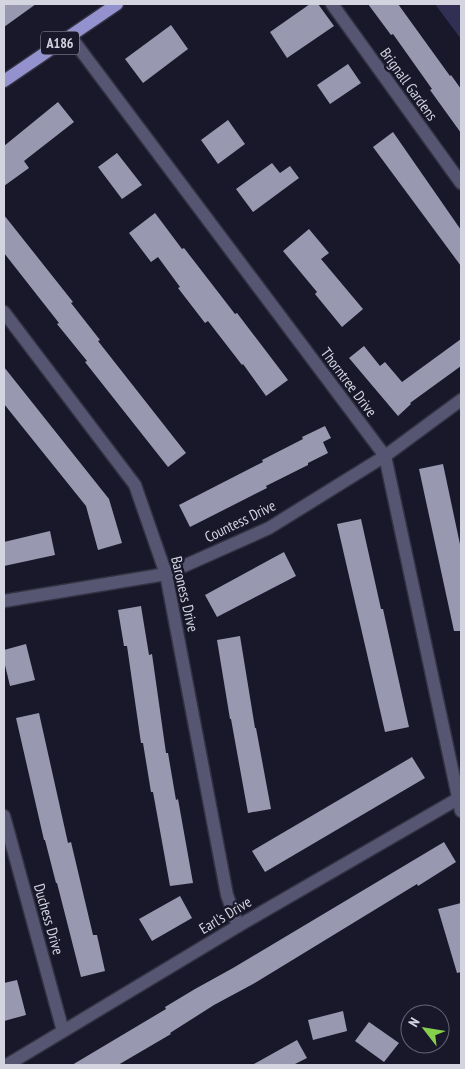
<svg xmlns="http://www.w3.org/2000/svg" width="465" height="1069" font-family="'PT Sans Narrow',sans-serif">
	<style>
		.green { fill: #313054 }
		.building { fill: #9899b0 }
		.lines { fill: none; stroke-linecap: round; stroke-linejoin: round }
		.minor-casing { stroke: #333243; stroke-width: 15 }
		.major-casing { stroke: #333243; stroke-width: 15 }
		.minor { stroke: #565673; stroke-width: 12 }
		.major { stroke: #9392ce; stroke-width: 12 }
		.labels { text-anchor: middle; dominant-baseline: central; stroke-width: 5; stroke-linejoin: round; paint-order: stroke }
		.shield { fill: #19182a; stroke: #9b9ca9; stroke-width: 1 }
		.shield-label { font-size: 14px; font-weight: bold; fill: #d3d4e0 }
		.street-label { font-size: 15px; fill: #d3d4e0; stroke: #19182a }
	</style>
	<rect width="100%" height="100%" fill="#19182a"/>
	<path class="green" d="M435 4H461V39Z"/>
	<g class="building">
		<path d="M4 4H36L4 27Z"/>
		<path d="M310 4H318L334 26 287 58 270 32Z"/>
		<path d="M368 4H398L450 76 451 75 461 89V133L430 90 432 89 393 34 391 35Z"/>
		<path d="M171 25 188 49 143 83 125 59Z"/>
		<path d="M348 64 361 83 330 104 317 85Z"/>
		<path d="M58 102 74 122 24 161 29 168 4 186V146Z"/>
		<path d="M228 120 245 144 218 164 201 140Z"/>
		<path d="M393 132 461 230V266L373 147Z"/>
		<path d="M117 153 142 185 122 199 98 167Z"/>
		<path d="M272 163 280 173 290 166 299 178 253 212 236 189Z"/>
		<path d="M155 213 182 249 184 248 235 314 237 313 288 380 266 396 243 364 242 365 208 321 205 323 178 288 180 287 158 257 151 262 129 233Z"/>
		<path d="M4 215 73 302 71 303 100 340 98 341 186 453 168 467 85 362 87 361 57 324 59 323 4 253Z"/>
		<path d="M309 229 329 253 321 259 363 309 342 327 315 294 317 292 283 251Z"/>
		<path d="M461 339V366L410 403 411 404 398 416 349 358 364 346 380 366 385 362 402 382Z"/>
		<path d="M4 367 109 499 122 543 98 550 86 506 4 404Z"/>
		<path d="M325 426 331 438 323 442 328 453 308 463V465L266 486 267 488 190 527 179 505 263 462 262 460 303 439 302 437Z"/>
		<path d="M443 464 461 549V631H454L419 469Z"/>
		<path d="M361 519 381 609H383L409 727 385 732 337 524Z"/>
		<path d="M50 531 55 555 4 566V542Z"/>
		<path d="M284 552 296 576 217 617 205 595Z"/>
		<path d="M141 606 149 655 152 654 166 753H168L176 800 178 799 193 883 170 886 153 792H151L143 743H141L127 646H124L118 610Z"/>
		<path d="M240 636 255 728H256L271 809 248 813 231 719H230L217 640Z"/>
		<path d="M26 644 35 680 10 686 4 661V650Z"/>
		<path d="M39 713 68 843 71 842 93 935H97L105 971 81 977 57 883H56L45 840H44L16 718Z"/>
		<path d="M412 757 425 778 265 872 252 851Z"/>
		<path d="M444 842 456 862 418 886 417 884 253 984 214 1005 170 1033 171 1034 118 1065H72L166 1009 165 1007 195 989 233 968Z"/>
		<path d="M180 896 192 918 152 941 139 919Z"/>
		<path d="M461 903V972L457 973 438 909Z"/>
		<path d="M17 980 26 1015 4 1021V983Z"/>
		<path d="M343 1011 347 1031 313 1040 308 1020Z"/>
		<path d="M369 1022 399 1043 384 1062 355 1041Z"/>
		<path d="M297 1040 307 1058 293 1065H252Z"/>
	</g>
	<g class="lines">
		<defs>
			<g id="minor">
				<path d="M332 4 461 183"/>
				<path d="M70 36 385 456 461 811"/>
				<path d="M4 312 135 485 166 574 227 895 238 926"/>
				<path d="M4 601 166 574 269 528 385 456 461 400"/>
				<path d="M4 816 63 1031"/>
				<path d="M7 1065 238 926 461 797"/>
			</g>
			<path id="major" d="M4 81 117 4"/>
		</defs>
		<use href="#minor" class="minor-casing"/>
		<use href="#major" class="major-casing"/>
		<use href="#minor" class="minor"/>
		<use href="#major" class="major"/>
	</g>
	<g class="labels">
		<rect class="shield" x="41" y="31.5" width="38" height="23" rx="4"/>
		<g class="shield-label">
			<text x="60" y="43">A186</text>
		</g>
		<g class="street-label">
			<text transform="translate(409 84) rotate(54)">Brignall Gardens</text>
			<text transform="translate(349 382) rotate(53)">Thorntree Drive</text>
			<text transform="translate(240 521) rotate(-26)">Countess Drive</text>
			<text transform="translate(185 594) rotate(77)">Baroness Drive</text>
			<text transform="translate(225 915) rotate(-31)">Earl's Drive</text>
			<text transform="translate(49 919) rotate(74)">Duchess Drive</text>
		</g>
	</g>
	<rect width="465" height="1069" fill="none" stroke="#d3d4e0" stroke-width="10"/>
	<g transform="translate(425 1029) rotate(301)"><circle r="24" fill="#19182a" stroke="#636373"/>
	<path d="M0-4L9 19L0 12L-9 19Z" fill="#85cf4d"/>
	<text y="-8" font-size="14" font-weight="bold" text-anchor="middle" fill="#d3d4e0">N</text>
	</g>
</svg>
